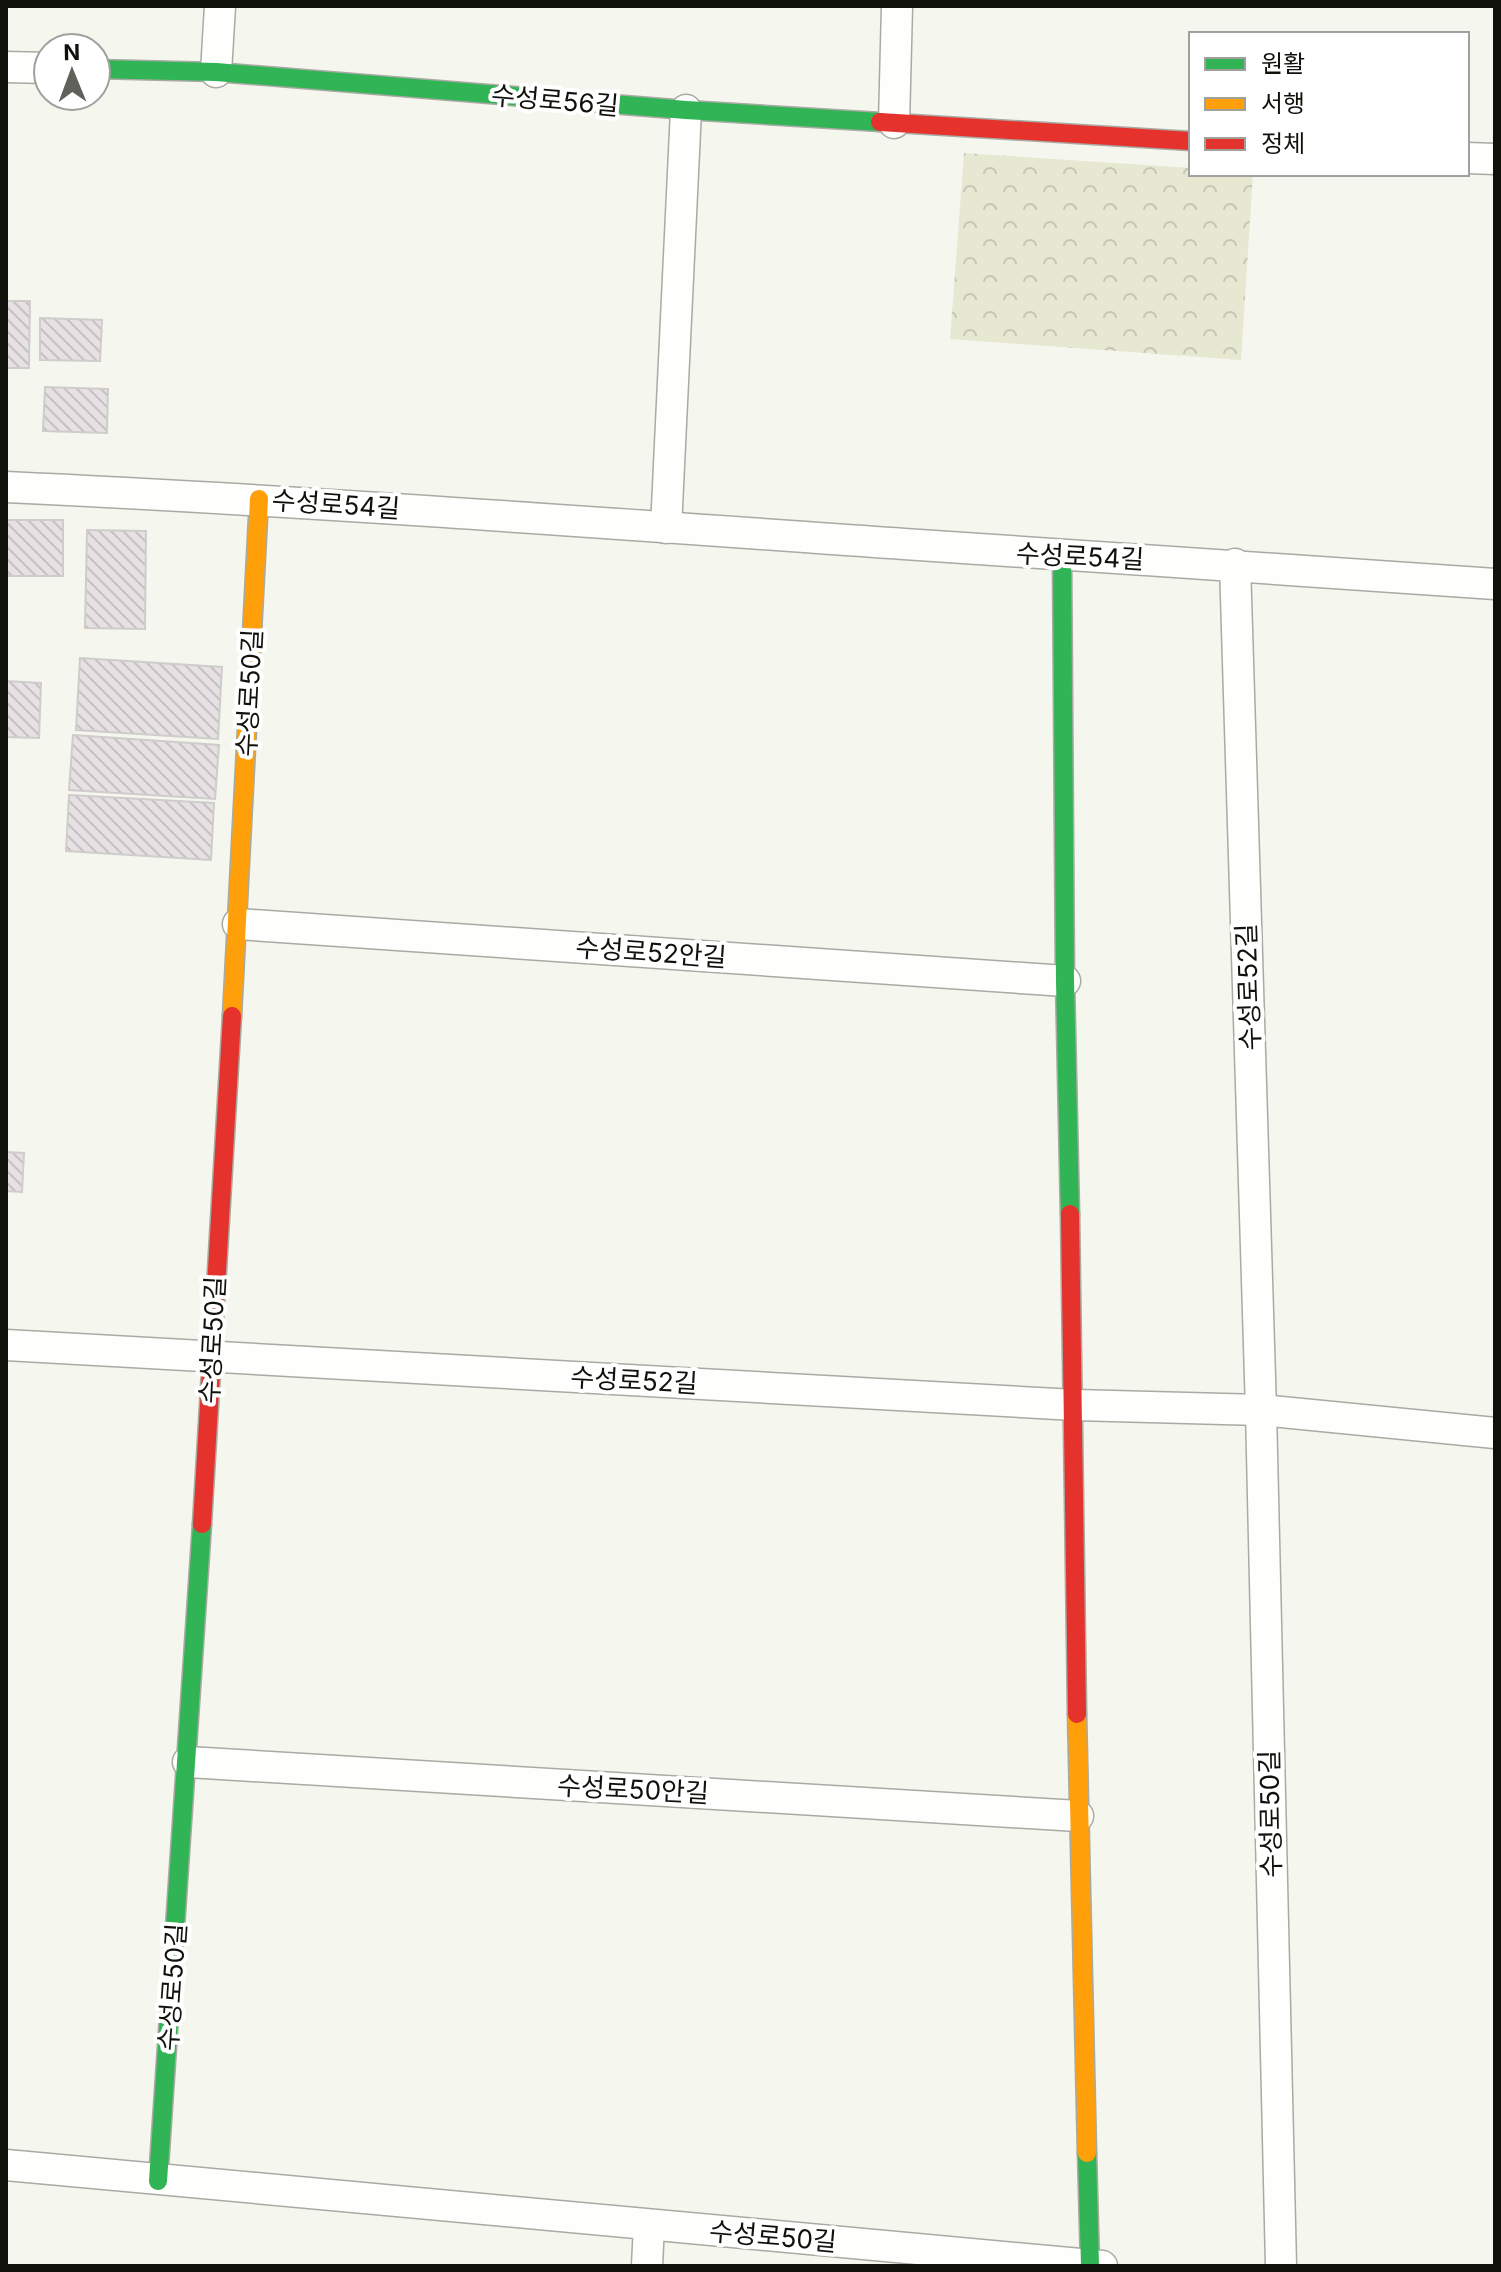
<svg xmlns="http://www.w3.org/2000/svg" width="1501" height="2272" font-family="Inter,'Noto Sans KR',sans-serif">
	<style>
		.park { fill: url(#park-crowns) }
		.building { fill: url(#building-back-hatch); stroke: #cecdcc; stroke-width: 2 }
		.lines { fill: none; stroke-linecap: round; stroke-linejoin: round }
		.street-casing { stroke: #a9aaa3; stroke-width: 33 }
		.fast-casing { stroke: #a9aaa3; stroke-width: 21 }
		.slow-casing { stroke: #a9aaa3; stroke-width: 21 }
		.jam-casing { stroke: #a9aaa3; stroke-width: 21 }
		.street { stroke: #fefefc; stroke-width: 30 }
		.fast { stroke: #30b455; stroke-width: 18 }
		.slow { stroke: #ff9f0a; stroke-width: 18 }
		.jam { stroke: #e5322d; stroke-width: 18 }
		.labels { text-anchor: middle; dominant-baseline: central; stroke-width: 8; stroke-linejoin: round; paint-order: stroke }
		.street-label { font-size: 26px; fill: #11110c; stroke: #fff }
	</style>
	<defs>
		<pattern id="park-crowns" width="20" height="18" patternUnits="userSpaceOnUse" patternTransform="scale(2)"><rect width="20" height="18" fill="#e7e8d2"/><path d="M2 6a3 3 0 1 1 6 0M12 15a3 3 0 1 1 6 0" fill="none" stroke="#c5c6b3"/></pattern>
		<pattern id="building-back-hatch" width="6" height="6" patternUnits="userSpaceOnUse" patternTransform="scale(2)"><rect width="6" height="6" fill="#e7e1e4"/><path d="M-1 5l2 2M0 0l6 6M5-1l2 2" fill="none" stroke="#c5c0c2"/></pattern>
	</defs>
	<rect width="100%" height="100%" fill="#f5f6ee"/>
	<path class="park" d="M964 153 1191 168V174H1253L1241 360 950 339Z"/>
	<g class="building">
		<path d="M6 301H30L29 368H6Z"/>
		<path d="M40 318 102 320 100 361 40 360Z"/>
		<path d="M45 387 108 389 107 433 43 431Z"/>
		<rect x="6" y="520" width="57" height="56"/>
		<path d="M87 530 146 531 145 629 85 628Z"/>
		<path d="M80 658 222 667 218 739 76 730Z"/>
		<path d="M6 681 41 683 39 738 6 737Z"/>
		<path d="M73 735 219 745 215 799 69 790Z"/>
		<path d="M69 795 214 803 211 860 66 851Z"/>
		<path d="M6 1152 24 1153 22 1192 6 1191Z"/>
	</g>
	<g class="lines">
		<defs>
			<g id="street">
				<path d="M6 67 48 68"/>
				<path d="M216 72 220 6"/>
				<path d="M894 123 897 6"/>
				<path d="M1467 158 1495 159"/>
				<path d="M6 487C306 501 605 523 904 544 1101 558 1298 569 1495 584"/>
				<path d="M666 528 686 110"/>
				<path d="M1235 564 1261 1410 1281 2266"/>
				<path d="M238 924 1065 981"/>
				<path d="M6 1345 1075 1405 1261 1410 1495 1433"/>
				<path d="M188 1762 1078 1816"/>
				<path d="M6 2165 1102 2266"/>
				<path d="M647 2266 649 2225"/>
			</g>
			<g id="fast">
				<path d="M96 69 216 72 686 110 880 122"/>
				<path d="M1062 555 1065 981 1070 1214"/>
				<path d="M1087 2153 1090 2265"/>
				<path d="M158 2181 202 1524"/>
			</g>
			<g id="slow">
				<path d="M232 1016 259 499"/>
				<path d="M1077 1714 1087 2153"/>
			</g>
			<g id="jam">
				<path d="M880 122 1191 141"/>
				<path d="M1070 1214 1077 1714"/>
				<path d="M202 1524 232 1016"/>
			</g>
		</defs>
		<use href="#street" class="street-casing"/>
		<use href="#fast" class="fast-casing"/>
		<use href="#slow" class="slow-casing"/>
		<use href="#jam" class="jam-casing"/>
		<use href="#street" class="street"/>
		<use href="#fast" class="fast"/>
		<use href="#slow" class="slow"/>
		<use href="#jam" class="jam"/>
	</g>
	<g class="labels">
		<g class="street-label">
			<text transform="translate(555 100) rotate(5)">수성로56길</text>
			<text transform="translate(336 504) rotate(4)">수성로54길</text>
			<text transform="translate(1080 556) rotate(3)">수성로54길</text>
			<text transform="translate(249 693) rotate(-87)">수성로50길</text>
			<text transform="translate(651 952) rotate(4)">수성로52안길</text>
			<text transform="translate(1248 987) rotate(-92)">수성로52길</text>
			<text transform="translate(212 1340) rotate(-87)">수성로50길</text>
			<text transform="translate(634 1380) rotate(3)">수성로52길</text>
			<text transform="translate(633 1789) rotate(3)">수성로50안길</text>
			<text transform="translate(1270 1814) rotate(-91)">수성로50길</text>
			<text transform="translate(172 1987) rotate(-86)">수성로50길</text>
			<text transform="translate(773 2236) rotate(5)">수성로50길</text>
		</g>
	</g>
	<rect width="1501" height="2272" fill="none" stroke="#11110c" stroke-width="16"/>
	<rect x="1189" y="32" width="280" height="144" fill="#ffffff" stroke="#a0a09e" stroke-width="2"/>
	<rect x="1205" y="58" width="40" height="12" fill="#30b455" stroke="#a0a09e" stroke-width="2"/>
	<text x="1261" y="72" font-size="24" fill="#11110c">원활</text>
	<rect x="1205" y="98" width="40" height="12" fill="#ff9f0a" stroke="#a0a09e" stroke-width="2"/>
	<text x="1261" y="112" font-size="24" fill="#11110c">서행</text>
	<rect x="1205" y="138" width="40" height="12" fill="#e5322d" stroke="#a0a09e" stroke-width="2"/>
	<text x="1261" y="152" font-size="24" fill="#11110c">정체</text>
	<g transform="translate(72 72) rotate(359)"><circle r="38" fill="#ffffff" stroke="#a0a09e" stroke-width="2"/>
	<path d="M0-6L14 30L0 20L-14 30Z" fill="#61615b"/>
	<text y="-12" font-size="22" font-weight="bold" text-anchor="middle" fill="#11110c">N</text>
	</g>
</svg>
